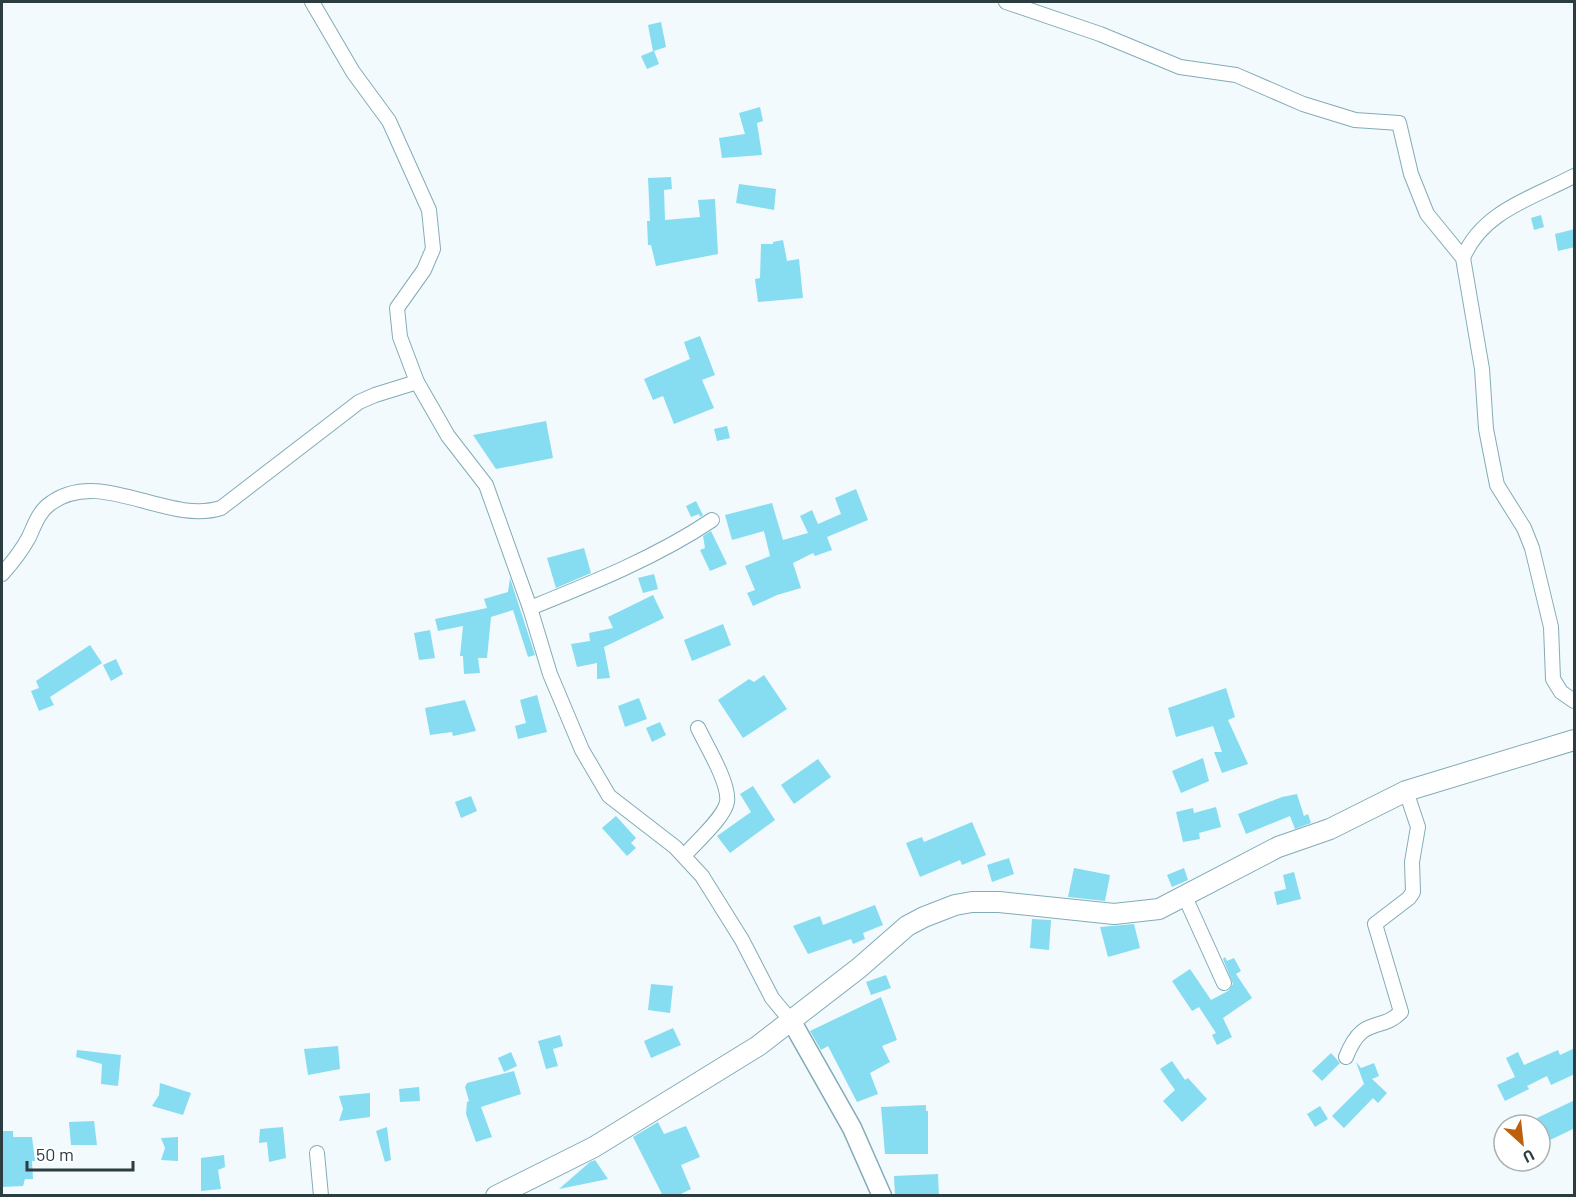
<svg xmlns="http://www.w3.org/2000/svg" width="1576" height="1197" font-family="Barlow,sans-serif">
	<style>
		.building { fill: #86dcf0 }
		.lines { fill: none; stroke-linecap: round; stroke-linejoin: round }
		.minor-casing { stroke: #82acb7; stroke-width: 16 }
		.tertiary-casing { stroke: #82acb7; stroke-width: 21 }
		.secondary-casing { stroke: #82acb7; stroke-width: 22 }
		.minor { stroke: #fff; stroke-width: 14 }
		.tertiary { stroke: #fff; stroke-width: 18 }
		.secondary { stroke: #fff; stroke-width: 20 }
	</style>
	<rect width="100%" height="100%" fill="#f2fafd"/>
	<g class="building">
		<path d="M661 22 666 47 654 51 659 64 647 69 641 56 653 51 648 25Z"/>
		<path d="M760 107 763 121 757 123 762 155 722 158 719 138 745 134 739 113Z"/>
		<path d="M671 177 672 189 664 190 665 220 700 217 698 200 715 199 718 254 656 266 651 245H648L647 221H650L648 178Z"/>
		<path d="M739 184 776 189 774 210 736 203Z"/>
		<path d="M1541 215 1544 227 1534 230 1531 218Z"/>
		<path d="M1575 229V247L1558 251 1555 234Z"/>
		<path d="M783 240 787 261 799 259 803 298 758 302 755 279 760 278 761 244H773V242Z"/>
		<path d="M700 336 715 375 702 380 714 408 674 424 663 396 653 400 644 379 690 359 684 342Z"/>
		<path d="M546 421 553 458 496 469 473 435Z"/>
		<path d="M727 426 730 438 717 441 714 429Z"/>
		<path d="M856 489 868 520 827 537 832 550 815 556 813 553 793 563 801 588 777 595 753 606 747 593 755 590 745 566 770 556 764 531 732 540 725 515 772 503 783 540 808 533 800 516 812 510 818 524 841 514 835 498Z"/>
		<path d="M696 501 703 515 700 517 699 514 691 517 686 506Z"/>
		<path d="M711 531 727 564 710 571 700 550 705 548 703 536Z"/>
		<path d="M584 548 591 573 556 588 547 558Z"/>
		<path d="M654 574 658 589 643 593 638 578Z"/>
		<path d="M510 578 535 655 528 657 513 610 491 617 487 658H478L480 673 464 674 463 656H460L463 626 438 631 435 619 487 608 484 599 508 592Z"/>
		<path d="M653 595 664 618 604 647 610 678 597 679V663L577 667 571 644 590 641 589 633 613 628 608 617Z"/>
		<path d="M723 624 731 645 692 661 684 640Z"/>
		<path d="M430 630 435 658 419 660 414 633Z"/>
		<path d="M90 645 102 663 50 697 54 705 39 711 31 691 39 688 36 681Z"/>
		<path d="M116 659 123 674 111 681 103 665Z"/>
		<path d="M764 675 787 709 743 738 718 700 749 679 754 682Z"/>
		<path d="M1226 688 1235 717 1228 720 1248 764 1222 773 1214 752H1222L1213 726 1176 737 1168 708Z"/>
		<path d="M537 695 547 732 518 739 515 726 526 723 520 700Z"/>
		<path d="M639 698 647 719 625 727 618 706Z"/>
		<path d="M465 700 476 731 453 736 452 732 430 735 425 708Z"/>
		<path d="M660 722 666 735 652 742 646 728Z"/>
		<path d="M1203 758 1209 781 1181 793 1172 771Z"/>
		<path d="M818 759 831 777 794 804 781 785Z"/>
		<path d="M753 786 775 820 730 853 717 836 751 812 740 794Z"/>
		<path d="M1297 794 1304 816 1308 814 1311 823 1295 829 1290 816 1246 834 1238 814 1282 797Z"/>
		<path d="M471 796 477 811 461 818 455 802Z"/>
		<path d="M1216 807 1221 827 1199 833 1200 839 1183 842 1176 812 1193 808 1194 813Z"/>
		<path d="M616 816 636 838 631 843 636 848 627 856 602 828Z"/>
		<path d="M972 822 986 855 962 865 960 860 920 877 906 843 922 837 924 842Z"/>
		<path d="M1009 858 1014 874 992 882 987 865Z"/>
		<path d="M1074 868 1110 875 1105 901 1068 897Z"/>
		<path d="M1184 868 1188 880 1172 887 1167 875Z"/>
		<path d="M1294 872 1301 899 1277 905 1274 892 1286 889 1283 875Z"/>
		<path d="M875 905 883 925 863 933 865 939 853 944 851 939 808 954 793 926 820 916 823 925Z"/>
		<path d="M1032 919 1051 920 1049 950 1030 948Z"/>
		<path d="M1134 924 1140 948 1108 957 1100 927Z"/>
		<path d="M1225 957 1227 961 1234 958 1241 971 1236 974 1252 998 1223 1018 1232 1037 1217 1045 1212 1035 1216 1033 1199 1007 1192 1011 1172 981 1190 969 1211 1000 1228 991 1233 984 1223 959Z"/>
		<path d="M886 975 891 988 871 995 866 982Z"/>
		<path d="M651 984 673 986 670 1013 648 1010Z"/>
		<path d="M881 997 897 1040 882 1046 890 1062 870 1073 878 1094 857 1102 828 1046 821 1050 810 1031Z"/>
		<path d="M673 1028 681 1045 651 1058 644 1041Z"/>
		<path d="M560 1035 563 1046 553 1049 558 1066 546 1069 538 1041Z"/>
		<path d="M338 1046 340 1069 308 1075 304 1049Z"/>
		<path d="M1575 1048V1074L1551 1085 1547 1076 1527 1086 1529 1089 1505 1101 1497 1085 1515 1077 1506 1058 1518 1052 1524 1065 1558 1050 1560 1055Z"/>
		<path d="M77 1050 121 1055 118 1086 101 1084 102 1064 76 1057Z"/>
		<path d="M511 1052 517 1066 504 1072 498 1058Z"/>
		<path d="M1331 1053 1340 1063 1322 1081 1312 1071Z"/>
		<path d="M1172 1061 1185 1080 1188 1078 1207 1099 1182 1122 1163 1101 1175 1090 1160 1069Z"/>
		<path d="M1356 1062 1361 1068 1374 1063 1379 1076 1372 1079 1387 1093 1378 1103 1373 1098 1344 1128 1332 1116 1364 1084Z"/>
		<path d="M514 1071 521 1094 481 1107 492 1137 476 1142 466 1114 467 1102 469 1101 465 1087 467 1083Z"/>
		<path d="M160 1083 191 1093 183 1115 152 1106 159 1095Z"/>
		<path d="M419 1087 420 1101 400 1102 399 1089Z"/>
		<path d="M370 1093V1117L339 1121 343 1109 339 1096Z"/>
		<path d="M1575 1100V1128L1548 1141 1537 1118Z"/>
		<path d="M926 1105V1111H928V1154H885L881 1107Z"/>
		<path d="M1320 1106 1328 1119 1315 1127 1307 1114Z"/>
		<path d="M94 1121 97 1145H71L69 1122Z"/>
		<path d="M658 1122 664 1134 686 1126 700 1157 681 1165 691 1189 677 1196H663L633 1137Z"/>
		<path d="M283 1127 286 1158 269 1162 267 1142 259 1143 260 1129Z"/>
		<path d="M387 1127 391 1160 385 1162 376 1131Z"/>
		<path d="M2 1131H13V1137H32L35 1161H32L33 1179H25L23 1186 2 1187Z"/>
		<path d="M178 1137V1161L161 1160 165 1148 161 1138Z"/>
		<path d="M224 1155 225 1167 218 1170 221 1189 201 1191V1158Z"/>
		<path d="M595 1160 608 1179 559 1189 590 1162Z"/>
		<path d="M938 1174 939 1196H895L894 1176Z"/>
	</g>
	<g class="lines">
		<defs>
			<g id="minor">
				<path d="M312 2 353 72 389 121 429 210 433 249 424 270 397 308 400 337 417 382 448 436 486 485 530 608 550 674 582 750 609 796 675 847 702 876 742 940 772 998 792 1022"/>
				<path d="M1006 2 1100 34 1180 67 1236 75 1303 104 1355 120 1399 123 1411 174 1427 214 1463 258 1482 369 1486 429 1497 485 1524 528 1532 548 1551 627 1553 679 1561 692 1574 701"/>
				<path d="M1463 258C1482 211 1533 198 1574 176"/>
				<path d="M2 574C12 563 22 550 29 537 35 524 39 511 51 503 101 467 167 525 221 508L359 402 375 395 417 382"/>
				<path d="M530 608C592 583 657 557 712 520"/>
				<path d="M684 856C695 843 724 818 727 802 730 784 706 745 698 728"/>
				<path d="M1185 897 1224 983"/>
				<path d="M1346 1057C1363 1014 1380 1033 1401 1012L1375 924 1409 898 1413 892 1412 862 1418 827 1406 791"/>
				<path d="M317 1153 321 1196"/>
			</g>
			<path id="tertiary" d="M792 1022 852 1128 882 1196"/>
			<path id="secondary" d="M496 1196 594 1147 758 1046 859 968 907 926 924 917 955 905 972 902H999L1114 914 1159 909 1278 847 1330 829 1406 791 1574 740"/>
		</defs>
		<use href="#minor" class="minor-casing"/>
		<use href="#tertiary" class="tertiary-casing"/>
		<use href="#secondary" class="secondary-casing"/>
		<use href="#minor" class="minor"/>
		<use href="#tertiary" class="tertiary"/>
		<use href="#secondary" class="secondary"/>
	</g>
	<rect width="1576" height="1197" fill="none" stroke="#2b3d41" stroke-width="6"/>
	<g transform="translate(1522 1143) rotate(153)"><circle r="28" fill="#ffffff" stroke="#aab1b3" stroke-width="1.5"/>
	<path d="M0-4.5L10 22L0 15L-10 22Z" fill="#bc600c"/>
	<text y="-9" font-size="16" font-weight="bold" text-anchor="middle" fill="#2b3d41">U</text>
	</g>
	<path d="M27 1161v9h106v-9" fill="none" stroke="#2b3d41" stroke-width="3"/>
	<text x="36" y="1161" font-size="18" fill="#2b3d41" stroke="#ffffff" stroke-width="4.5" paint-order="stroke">50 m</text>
</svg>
